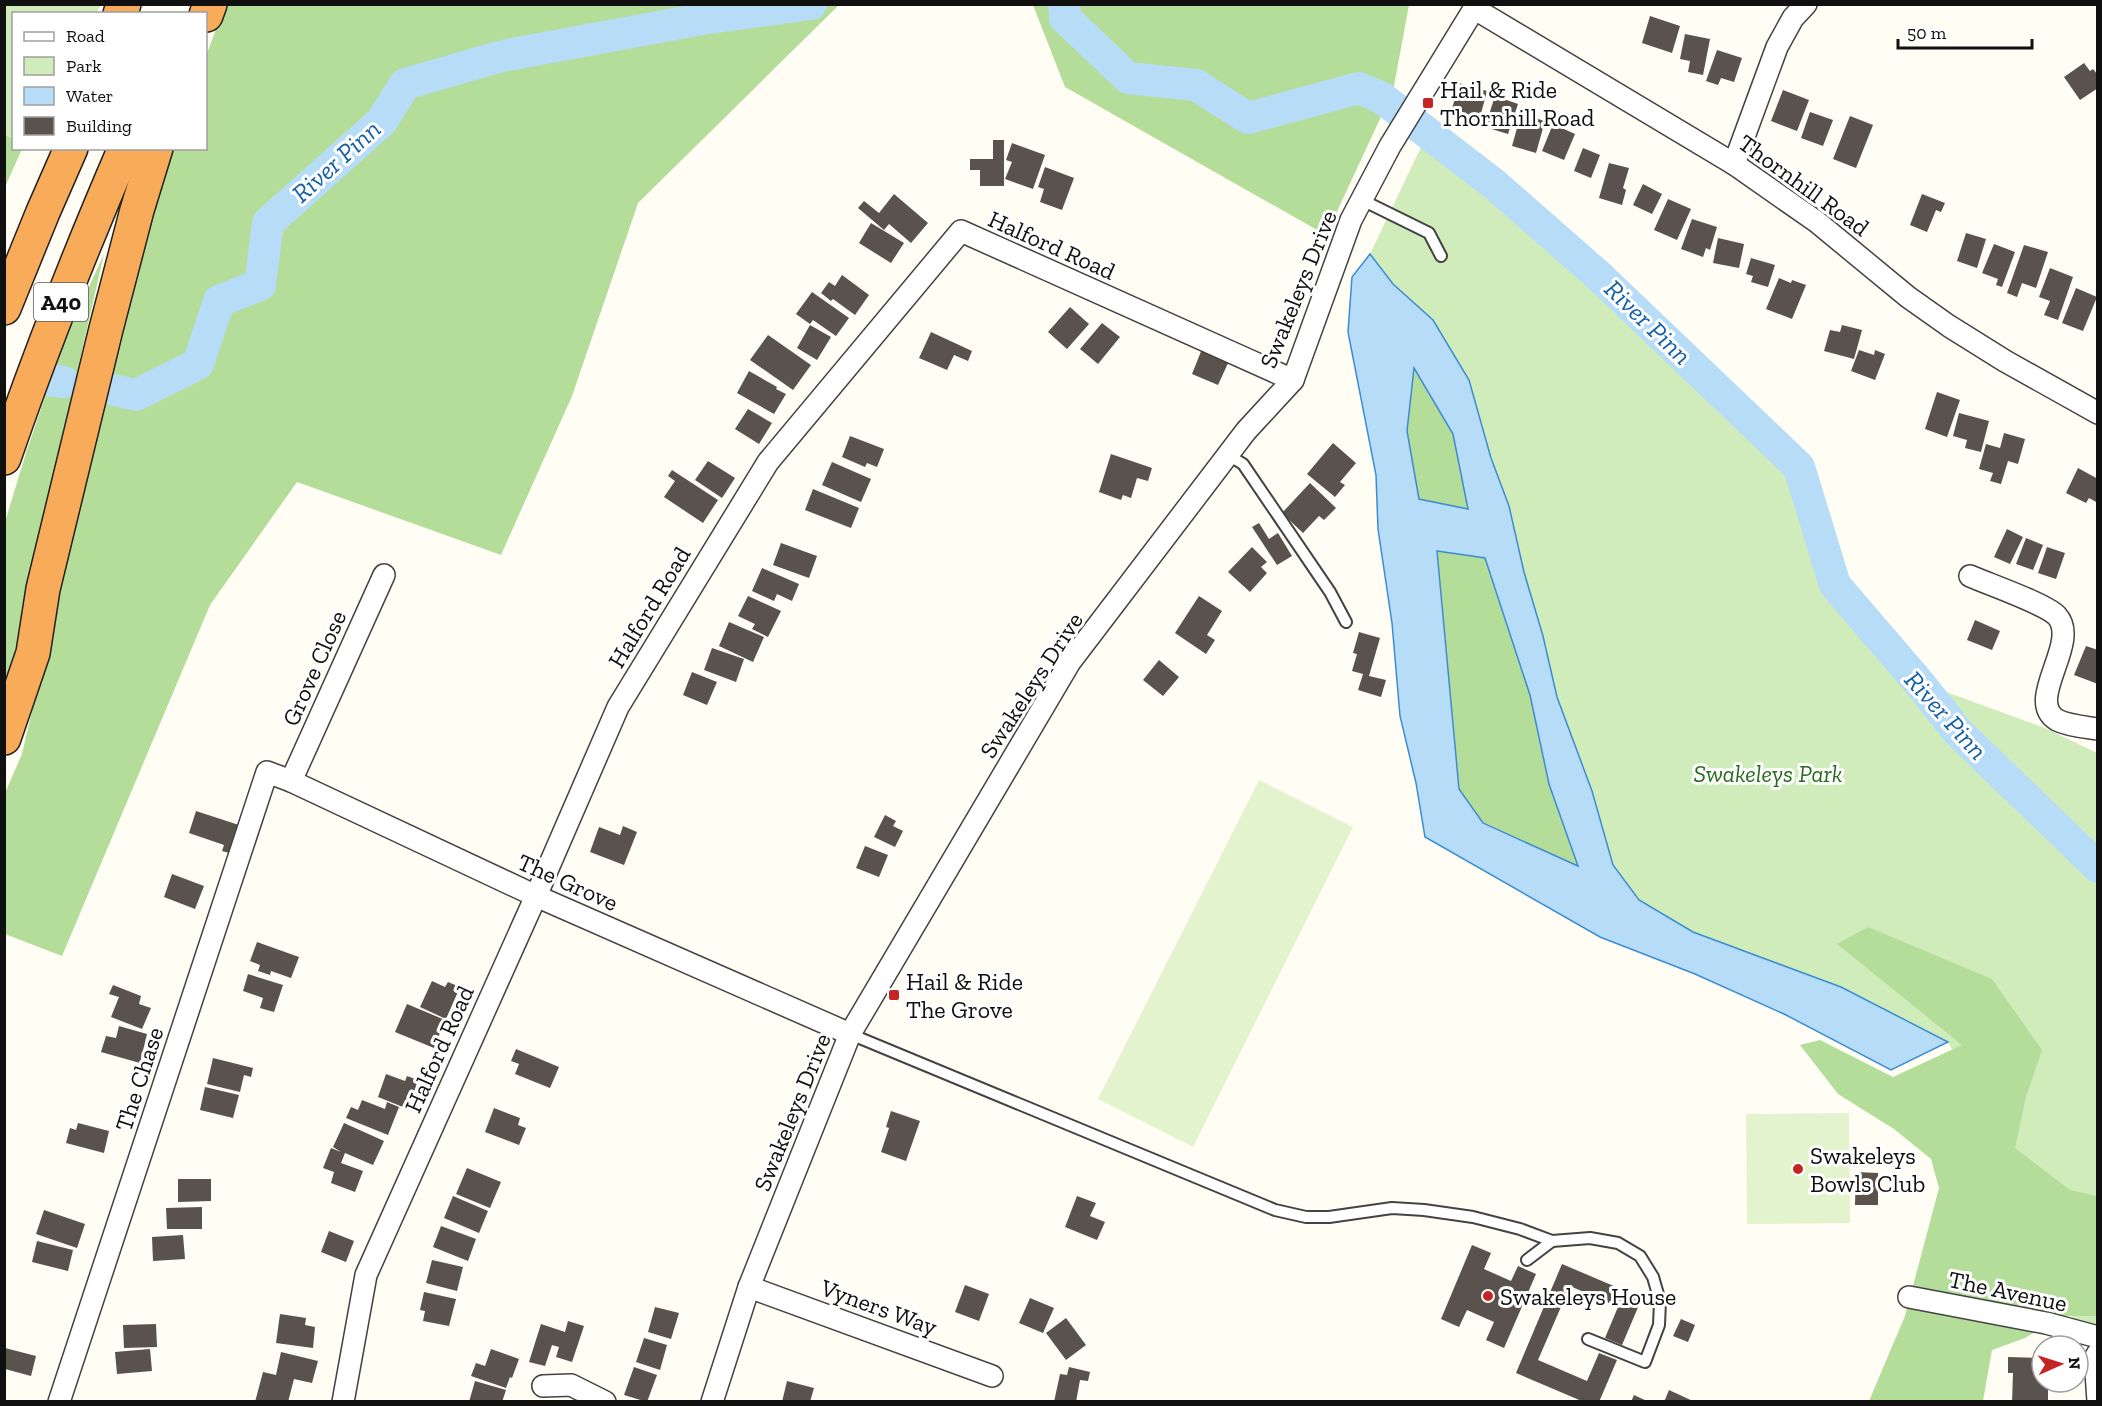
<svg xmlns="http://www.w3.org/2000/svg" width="2102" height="1406" font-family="'Zilla Slab',serif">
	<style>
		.green { fill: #d1ecbb }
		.forest { fill: #b4dd99 }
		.pitch { fill: #e3f3cd }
		.water { fill: #b6dcf8; stroke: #3b8dd2; stroke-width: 1.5; fill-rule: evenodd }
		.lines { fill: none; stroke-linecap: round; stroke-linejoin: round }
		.river { stroke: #b6dcf8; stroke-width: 32 }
		.building { fill: #5a524c }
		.lane-casing { stroke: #434343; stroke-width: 14 }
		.street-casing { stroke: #434343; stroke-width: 24 }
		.highway-casing { stroke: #212121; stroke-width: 36 }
		.lane { stroke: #fff; stroke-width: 10 }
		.street { stroke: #fff; stroke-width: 21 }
		.highway { stroke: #f8ab58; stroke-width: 33 }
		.poi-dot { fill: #c62422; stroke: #fff; stroke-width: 2 }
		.labels { text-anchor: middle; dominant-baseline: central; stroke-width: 6; stroke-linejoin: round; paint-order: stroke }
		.shield { fill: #fff; stroke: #585858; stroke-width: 1.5 }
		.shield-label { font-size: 22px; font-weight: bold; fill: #101010 }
		.poi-label { font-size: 24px; fill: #101010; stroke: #fff; text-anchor: start }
		.street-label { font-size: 24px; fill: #101010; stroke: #fff }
		.park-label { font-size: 24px; font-style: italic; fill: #296c1d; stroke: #fff }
		.water-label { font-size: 26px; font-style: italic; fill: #145fa8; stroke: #fff }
	</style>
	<rect width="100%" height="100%" fill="#fffdf4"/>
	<g class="green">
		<path d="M4 5H101L96 13 14 14 13 139 5 135Z"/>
		<path d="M1432 124 1689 345 1779 436 1852 594 1916 681 2045 728 2097 753V1330L2080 1333 2052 1278 2002 1141 1948 1042 1841 987 1693 932 1639 900 1613 865 1592 791 1557 697 1543 636 1524 572 1509 506 1491 458 1433 320 1393 284 1370 254Z"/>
	</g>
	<g class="forest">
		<path d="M225 5H839L638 203 572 396 501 555 297 482 210 605 62 956 5 934V793L22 754 129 293 171 149 206 148V56Z"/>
		<path d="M1033 5H1409L1393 91 1326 235 1065 87Z"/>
		<path d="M5 135 13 139 14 148 22 149 5 187Z"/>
		<path d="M104 254 64 429 11 675 5 695V522L26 453 64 341Z"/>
		<path d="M1413 367 1453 434 1468 510 1419 500 1407 431Z"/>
		<path d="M1437 551 1485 558 1530 695 1549 784 1579 867 1483 822 1459 789Z"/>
		<path d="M1868 927 1992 979 2042 1050 2026 1097 2015 1148 2070 1190 2097 1196V1316H2061L2025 1338 1992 1350 1983 1401H1869L1905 1316 1939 1188 1931 1159 1894 1129 1838 1094 1800 1045 1820 1040 1893 1077 1962 1045 1837 944Z"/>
	</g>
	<g class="pitch">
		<path d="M1259 780 1353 827 1193 1147 1098 1099Z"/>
		<path d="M1849 1113 1850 1223 1747 1224 1746 1114Z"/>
	</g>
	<path class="water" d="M1370 254 1393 284 1433 320 1469 380 1491 458 1509 506 1524 572 1543 636 1557 697 1592 791 1613 865 1639 900 1693 932 1841 987 1948 1042 1891 1070 1784 1014 1695 974 1600 937 1425 837 1416 783 1400 716 1392 623 1378 529 1376 475 1348 332 1352 277ZM1414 368 1453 434 1468 509 1419 499 1407 431ZM1437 551 1485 558 1530 695 1549 784 1578 866 1483 823 1459 789Z"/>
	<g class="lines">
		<g class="river">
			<path d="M1064 4 1065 18 1128 78 1196 85 1248 118 1359 88 1382 98 1494 184 1600 277 1799 467 1835 585 1920 684 1958 732 2098 867"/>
			<path d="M47 380 64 382"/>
			<path d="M97 386 136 395 198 364 219 301 260 285 268 223 382 121 405 84 502 56 702 19 811 4"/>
		</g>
	</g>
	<g class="building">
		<path d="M1650 16 1680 26 1672 53 1642 43Z"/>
		<path d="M1685 34 1710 39 1703 75 1688 72 1690 61 1680 59Z"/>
		<path d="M1717 50 1742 58 1734 82 1721 78 1718 85 1706 81Z"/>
		<path d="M2084 63 2090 71 2093 69 2098 75V88L2080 100 2064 77Z"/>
		<path d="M1459 83 1487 91 1479 121 1451 113Z"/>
		<path d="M1783 90 1809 100 1797 131 1771 121Z"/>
		<path d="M1495 96 1518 104 1508 134 1485 127Z"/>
		<path d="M1810 112 1833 120 1823 146 1801 138Z"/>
		<path d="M1521 114 1545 121 1536 153 1512 146Z"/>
		<path d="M1850 116 1873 125 1856 168 1833 159Z"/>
		<path d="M1553 124 1575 134 1564 160 1542 151Z"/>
		<path d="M993 140H1004V186H980V170H970V159H993Z"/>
		<path d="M1012 143 1045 155 1033 189 1005 179 1012 162 1006 160Z"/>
		<path d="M1583 148 1600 155 1591 178 1574 171Z"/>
		<path d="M1609 163 1629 168 1623 188 1626 190 1622 205 1599 198Z"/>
		<path d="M1045 167 1074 178 1062 210 1040 202 1044 189 1038 187Z"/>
		<path d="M1643 184 1662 194 1652 214 1633 205Z"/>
		<path d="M894 194 928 223 911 243 889 224 884 230 858 208 864 201 879 213Z"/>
		<path d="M1922 194 1945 203 1941 212 1936 210 1927 232 1910 225Z"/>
		<path d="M1668 199 1691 209 1677 240 1654 230Z"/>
		<path d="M1692 219 1717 227 1710 250 1706 248 1703 257 1681 249Z"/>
		<path d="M871 223 904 243 891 263 859 243Z"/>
		<path d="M1966 233 1986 239 1977 268 1957 261Z"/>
		<path d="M1718 238 1744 244 1739 268 1713 263Z"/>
		<path d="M1994 244 2015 252 2002 287 1996 285 1998 279 1982 273Z"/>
		<path d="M2024 245 2048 252 2036 288 2022 283 2017 297 2007 293Z"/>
		<path d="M1751 258 1775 265 1768 287 1751 282 1753 276 1746 274Z"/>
		<path d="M2050 268 2073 277 2058 320 2044 315 2050 301 2039 297Z"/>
		<path d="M842 275 869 295 855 315 833 299 831 301 821 293 829 282 835 286Z"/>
		<path d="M1779 278 1791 283 1792 280 1806 285 1792 319 1766 309Z"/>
		<path d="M2076 288 2097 297 2083 331 2062 323Z"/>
		<path d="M812 292 849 318 836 336 813 320 810 324 796 314Z"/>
		<path d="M1070 307 1089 324 1067 349 1048 332Z"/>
		<path d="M1102 323 1120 337 1098 364 1080 349Z"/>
		<path d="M810 325 831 337 817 360 797 348Z"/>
		<path d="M1842 325 1862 330 1854 359 1824 351 1830 330 1840 332Z"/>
		<path d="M931 332 972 351 968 361 954 355 947 370 919 358Z"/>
		<path d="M768 335 811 365 793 390 750 360Z"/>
		<path d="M1202 349 1229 361 1218 385 1192 374Z"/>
		<path d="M1859 350 1874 355 1875 350 1885 354 1875 380 1851 371Z"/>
		<path d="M749 371 777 387 776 389 786 394 774 414 737 393Z"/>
		<path d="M1937 392 1960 400 1947 437 1925 429Z"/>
		<path d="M748 409 772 423 759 444 735 429Z"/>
		<path d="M1959 413 1989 421 1981 452 1965 448 1967 440 1953 436Z"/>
		<path d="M2004 433 2025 439 2018 464 2008 461 2001 484 1990 481 1993 473 1979 469 1986 444 2000 448Z"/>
		<path d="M850 436 884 449 877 467 867 463 865 467 842 457Z"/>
		<path d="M1333 443 1356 463 1340 482 1345 485 1335 497 1307 474Z"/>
		<path d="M1111 454 1152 468 1148 481 1137 478 1131 498 1123 495 1121 500 1099 492Z"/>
		<path d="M708 461 735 478 722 498 695 480Z"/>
		<path d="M832 462 871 479 861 502 822 485Z"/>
		<path d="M2078 468 2098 479V503L2089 498 2086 503 2066 493Z"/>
		<path d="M672 470 718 500 703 523 664 497 675 481 668 476Z"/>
		<path d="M1310 483 1336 508 1324 520 1319 516 1303 533 1282 513Z"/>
		<path d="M813 489 859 508 851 528 805 510Z"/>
		<path d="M1259 523 1269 539 1278 533 1292 556 1277 565 1252 527Z"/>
		<path d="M2007 529 2023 537 2010 564 1994 557Z"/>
		<path d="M2026 538 2043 545 2033 570 2016 564Z"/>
		<path d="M781 543 817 556 809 578 773 565Z"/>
		<path d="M1252 547 1267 562 1261 567 1267 573 1250 592 1228 572Z"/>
		<path d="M2047 547 2065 553 2056 579 2038 573Z"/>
		<path d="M762 568 799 584 792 601 777 594 774 601 752 591Z"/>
		<path d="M748 596 781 611 768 637 752 629 755 624 738 616Z"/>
		<path d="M1199 596 1222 611 1207 635 1215 640 1206 654 1175 633Z"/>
		<path d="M1975 620 2000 631 1992 650 1967 640Z"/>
		<path d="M729 622 764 637 753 662 719 646Z"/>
		<path d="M1359 632 1380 638 1369 676 1386 680 1381 697 1358 690 1363 674 1352 671 1357 654 1353 653Z"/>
		<path d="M2086 646 2098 650V684L2074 675Z"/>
		<path d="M712 648 744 659 736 682 704 670Z"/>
		<path d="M1159 660 1179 677 1163 696 1143 680Z"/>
		<path d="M692 672 717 682 707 705 683 695Z"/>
		<path d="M196 811 242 826 233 854 222 851 224 845 189 833Z"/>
		<path d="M885 815 896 821 893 826 903 831 895 847 874 837Z"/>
		<path d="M623 826 637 832 624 865 590 852 599 827 620 835Z"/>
		<path d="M865 846 888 855 879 877 856 868Z"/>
		<path d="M172 874 204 886 195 909 164 897Z"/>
		<path d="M257 942 299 957 291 978 271 971 270 975 258 971 260 965 250 961Z"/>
		<path d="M248 974 283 985 274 1012 260 1008 263 998 243 991Z"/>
		<path d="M432 981 445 987 448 982 460 987 446 1019 420 1007Z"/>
		<path d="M113 985 141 996 139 1004 151 1008 142 1029 111 1017 119 997 109 994Z"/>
		<path d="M407 1004 445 1020 434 1048 395 1032Z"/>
		<path d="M119 1026 147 1034 140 1063 101 1052 106 1036 116 1038Z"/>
		<path d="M516 1049 559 1067 550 1088 515 1074 519 1064 511 1061Z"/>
		<path d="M213 1058 253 1068 251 1077 244 1075 240 1092 207 1084Z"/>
		<path d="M386 1074 405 1081 407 1076 418 1080 408 1109 378 1097Z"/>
		<path d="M205 1087 239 1095 233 1118 200 1110Z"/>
		<path d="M362 1100 385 1109 387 1102 399 1107 388 1135 346 1118 351 1107 358 1110Z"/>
		<path d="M494 1108 520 1118 518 1125 526 1128 519 1145 485 1132Z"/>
		<path d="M891 1111 920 1121 906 1161 881 1152 889 1128 886 1127Z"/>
		<path d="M78 1123 109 1131 104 1153 66 1143 70 1128 76 1130Z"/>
		<path d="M344 1123 384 1141 373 1165 345 1153 341 1163 363 1171 355 1192 331 1183 334 1172 323 1168 331 1148 341 1152 333 1147Z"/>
		<path d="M467 1168 501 1182 490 1208 456 1194Z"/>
		<path d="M1856 1172 1878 1173V1205H1855Z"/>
		<path d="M178 1179H211V1201L178 1202Z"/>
		<path d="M453 1196 488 1211 479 1233 444 1218Z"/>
		<path d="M1077 1196 1096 1203 1090 1216 1105 1222 1097 1240 1065 1227Z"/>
		<path d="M202 1207V1229H167L166 1208Z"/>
		<path d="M44 1210 85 1224 77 1248 36 1234Z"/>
		<path d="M441 1226 476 1239 468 1261 433 1247Z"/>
		<path d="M329 1231 354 1241 346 1262 321 1252Z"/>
		<path d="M183 1235 185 1259 153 1261 152 1237Z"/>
		<path d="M37 1241 73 1250 68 1271 32 1262Z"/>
		<path d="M1472 1245 1491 1253 1484 1269 1511 1281 1518 1266 1536 1274 1504 1348 1486 1340 1494 1322 1467 1310 1459 1327 1441 1319Z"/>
		<path d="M432 1260 463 1267 457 1291 426 1283Z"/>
		<path d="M1562 1264 1642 1298 1622 1345 1605 1338 1618 1307 1570 1286 1538 1360 1587 1381 1599 1353 1617 1360 1599 1402H1584L1516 1373Z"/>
		<path d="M965 1285 989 1294 979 1321 955 1312Z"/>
		<path d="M424 1292 456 1299 449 1326 423 1321 425 1311 420 1310Z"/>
		<path d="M1030 1298 1054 1308 1043 1333 1019 1323Z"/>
		<path d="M655 1307 679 1313 671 1339 648 1332Z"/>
		<path d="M280 1314 306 1318 305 1325 315 1327 313 1348 276 1343Z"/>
		<path d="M1066 1318 1086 1345 1066 1360 1046 1333Z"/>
		<path d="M1681 1319 1695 1325 1688 1342 1673 1336Z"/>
		<path d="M568 1321 584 1326 572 1362 556 1357 559 1347 552 1345 545 1366 529 1362 541 1324 565 1332Z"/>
		<path d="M156 1324 157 1347 124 1348 123 1325Z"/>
		<path d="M644 1338 667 1345 660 1370 636 1362Z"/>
		<path d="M5 1348 36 1356 31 1376 5 1369Z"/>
		<path d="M150 1349 152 1371 117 1374 115 1352Z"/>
		<path d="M491 1349 519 1359 512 1378 510 1377 506 1388 471 1376 476 1363 485 1366Z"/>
		<path d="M281 1352 318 1361 312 1383 294 1379 288 1402H255L263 1372 276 1375Z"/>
		<path d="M2008 1357 2042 1358V1382H2058V1385H2048V1402H2012L2013 1373H2008Z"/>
		<path d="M634 1367 657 1375 647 1402 624 1395Z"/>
		<path d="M1069 1367 1090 1372 1088 1381 1080 1380 1076 1402H1054L1060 1374 1067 1375Z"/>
		<path d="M475 1381 506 1390 502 1402H469Z"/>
		<path d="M787 1381 814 1388 810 1402H782Z"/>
		<path d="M1669 1390 1695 1402H1664Z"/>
		<path d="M1634 1395 1649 1402H1631Z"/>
	</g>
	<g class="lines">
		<defs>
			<g id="lane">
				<path d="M1362 200 1429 233 1441 256"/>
				<path d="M1228 455 1243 464 1330 592 1346 622"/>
				<path d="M850 1034 1275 1210 1306 1217H1329L1392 1208 1424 1210 1473 1217 1520 1229 1552 1241 1590 1238 1618 1243 1640 1256 1653 1277 1660 1301 1659 1325 1645 1362 1588 1339"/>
				<path d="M1527 1260 1552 1241"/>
			</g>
			<g id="street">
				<path d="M1475 9 1734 164 1817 222 1908 297 1949 326 2005 361 2098 413"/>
				<path d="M1734 164 1777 47 1793 18 1806 4"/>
				<path d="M1970 576C1988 584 2046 604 2057 616 2081 643 2024 700 2057 720 2069 726 2085 727 2098 729"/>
				<path d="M291 781 384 575"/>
				<path d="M749 1287 992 1376"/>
				<path d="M1909 1297 2046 1323 2098 1337"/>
				<path d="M2098 1353 2095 1358 2098 1401"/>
				<path d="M543 1386 571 1385 605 1402"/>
				<path d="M59 1402 267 772 291 781 536 896 850 1034"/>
				<path d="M343 1402 366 1275 536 896 618 707 768 462 961 231 1293 380"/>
				<path d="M712 1402 749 1287 850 1034 1070 662 1246 431 1293 380 1351 220 1390 146 1477 4"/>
			</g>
			<g id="highway">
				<path d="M120 14 124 4"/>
				<path d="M206 15 210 4"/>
				<path d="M4 308 43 212 71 148"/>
				<path d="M4 458C40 353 81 250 125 148"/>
				<path d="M4 738 33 653 43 589 106 329 137 210 156 148"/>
			</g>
		</defs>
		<use href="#lane" class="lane-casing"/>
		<use href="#street" class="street-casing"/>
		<use href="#highway" class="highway-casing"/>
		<use href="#lane" class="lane"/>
		<use href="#street" class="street"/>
		<use href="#highway" class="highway"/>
	</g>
	<g class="poi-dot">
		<rect x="1422" y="97" width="12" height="12" rx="3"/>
		<rect x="888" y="989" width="12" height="12" rx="3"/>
		<circle cx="1798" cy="1169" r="6"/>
		<circle cx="1488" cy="1296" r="6"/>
	</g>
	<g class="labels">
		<rect class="shield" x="34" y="283" width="54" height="38" rx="4.5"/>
		<g class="shield-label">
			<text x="61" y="302">A40</text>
		</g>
		<g class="poi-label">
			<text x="1440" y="89">Hail &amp; Ride<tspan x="1440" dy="28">Thornhill Road</tspan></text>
			<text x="906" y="981">Hail &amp; Ride<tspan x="906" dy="28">The Grove</tspan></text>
			<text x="1810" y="1155">Swakeleys<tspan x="1810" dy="28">Bowls Club</tspan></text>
			<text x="1500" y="1296">Swakeleys House</text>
		</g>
		<g class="street-label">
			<text transform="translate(1804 185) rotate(36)">Thornhill Road</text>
			<text transform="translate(1052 245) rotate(24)">Halford Road</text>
			<text transform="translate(1298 289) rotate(-68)">Swakeleys Drive</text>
			<text transform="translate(649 607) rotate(-59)">Halford Road</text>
			<text transform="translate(314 668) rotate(-66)">Grove Close</text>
			<text transform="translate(1031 685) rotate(-57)">Swakeleys Drive</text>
			<text transform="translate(568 882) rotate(24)">The Grove</text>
			<text transform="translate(439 1049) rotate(-66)">Halford Road</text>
			<text transform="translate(139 1079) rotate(-72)">The Chase</text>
			<text transform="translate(792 1112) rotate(-68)">Swakeleys Drive</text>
			<text transform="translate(2008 1291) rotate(12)">The Avenue</text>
			<text transform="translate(879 1307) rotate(20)">Vyners Way</text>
		</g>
		<g class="park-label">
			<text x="1768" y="773">Swakeleys Park</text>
		</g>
		<g class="water-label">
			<text transform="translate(336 161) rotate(-42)">River Pinn</text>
			<text transform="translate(1648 322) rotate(44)">River Pinn</text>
			<text transform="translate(1946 715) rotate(48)">River Pinn</text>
		</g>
	</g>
	<rect width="2102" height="1406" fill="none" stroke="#101010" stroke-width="12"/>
	<rect x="12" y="12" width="195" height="138" fill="#ffffff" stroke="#9f9f9f" stroke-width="1.5"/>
	<rect x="24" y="32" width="30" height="9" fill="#ffffff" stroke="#9f9f9f" stroke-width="1.5"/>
	<text x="66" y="42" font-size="18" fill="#101010">Road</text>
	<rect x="24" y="57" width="30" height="18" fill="#d1ecbb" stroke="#9f9f9f" stroke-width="1.5"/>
	<text x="66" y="72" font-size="18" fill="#101010">Park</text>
	<rect x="24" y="87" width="30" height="18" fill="#b6dcf8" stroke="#9f9f9f" stroke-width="1.5"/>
	<text x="66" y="102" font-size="18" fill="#101010">Water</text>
	<rect x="24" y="117" width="30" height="18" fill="#5a524c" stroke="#9f9f9f" stroke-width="1.5"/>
	<text x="66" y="132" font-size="18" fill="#101010">Building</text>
	<g transform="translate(2060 1364) rotate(87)"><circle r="28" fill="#ffffff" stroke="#9f9f9f" stroke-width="1.5"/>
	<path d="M0-4.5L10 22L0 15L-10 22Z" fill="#c62422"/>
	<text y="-9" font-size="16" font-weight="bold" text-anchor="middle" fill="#101010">N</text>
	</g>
	<path d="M1898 39v9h134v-9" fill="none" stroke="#101010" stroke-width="3"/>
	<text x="1907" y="39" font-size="18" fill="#101010" stroke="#ffffff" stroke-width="4.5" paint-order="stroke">50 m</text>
</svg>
